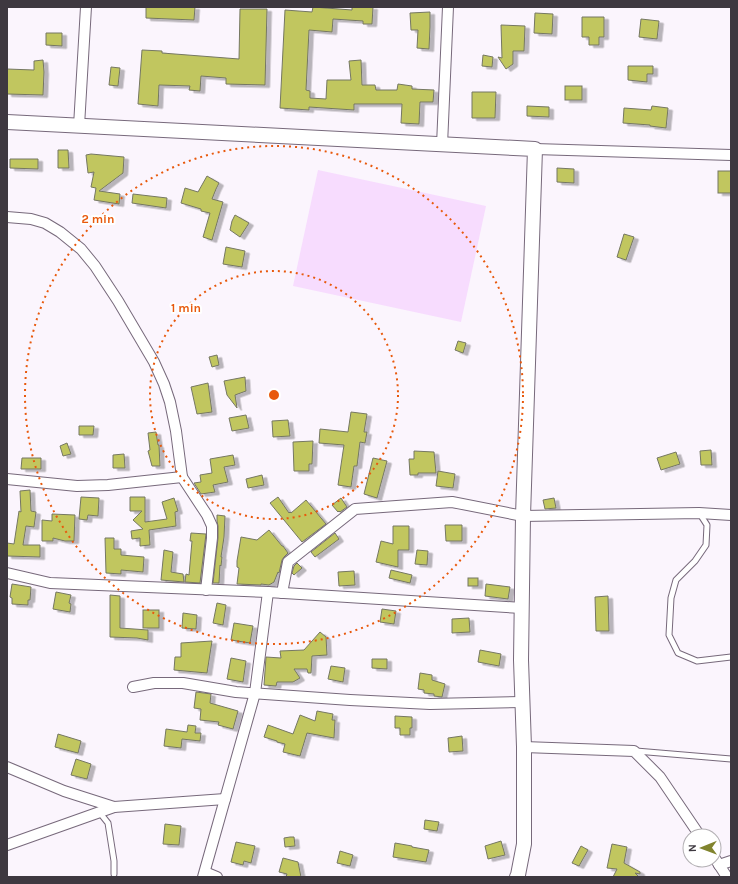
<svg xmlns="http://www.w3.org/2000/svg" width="738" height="884" font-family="Karla,sans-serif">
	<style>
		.green { fill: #f7dcfe }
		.building { fill: #c1c65f; stroke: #757762; filter: url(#shadow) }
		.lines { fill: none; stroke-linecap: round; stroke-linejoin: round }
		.lane-casing { stroke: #77697b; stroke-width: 7 }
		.street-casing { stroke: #77697b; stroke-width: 12 }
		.secondary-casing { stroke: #77697b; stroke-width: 16 }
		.lane { stroke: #fff; stroke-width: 5 }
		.street { stroke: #fff; stroke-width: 10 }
		.secondary { stroke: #fff; stroke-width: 14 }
		.ring { fill: none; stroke: #e8590c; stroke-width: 2; stroke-dasharray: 2 4 }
		.centre { fill: #e8590c; stroke: #fff; stroke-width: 2 }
		.ring-label { font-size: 12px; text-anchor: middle; font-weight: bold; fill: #e8590c; stroke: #fff; stroke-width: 4; stroke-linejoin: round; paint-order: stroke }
	</style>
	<defs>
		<filter id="shadow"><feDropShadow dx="4.5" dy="2.5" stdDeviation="0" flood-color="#0004"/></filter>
	</defs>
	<rect width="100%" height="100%" fill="#fbf5fd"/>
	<path class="green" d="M318 170 486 206 461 322 293 286Z"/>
	<g class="building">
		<path d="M146 7H195L194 20 146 18Z"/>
		<path d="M313 7 352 10V7H373L372 24H363V21L333 19 332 32 309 30 306 90 310 91V98L326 99 327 80H351L349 61 361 60 362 85H375L376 90H397L398 84 412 86V89L434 90 433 102H420L419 124 401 123 402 104H354V110L309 107V110L280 108 285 10 312 12Z"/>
		<path d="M240 9H267L265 85 226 84V78L201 76 200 91 189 90 190 86 159 85 158 106 138 104 142 50 162 51V53L239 59Z"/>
		<path d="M430 12V27L429 49 417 48 418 30H411L410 13Z"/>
		<path d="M535 13 553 14 552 34 534 33Z"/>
		<path d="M582 17H604V37H599V45H589V37H582Z"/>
		<path d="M641 19 659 21 657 39 639 37Z"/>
		<path d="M501 25 525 26 524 51H513V64L506 69 498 57 502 58Z"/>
		<path d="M46 33H62V46L46 45Z"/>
		<path d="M483 55 493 57 492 67 482 66Z"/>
		<path d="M43 60 44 72 43 95 7 94V69L34 70V61Z"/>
		<path d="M628 66H653V74H647V82L628 80Z"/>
		<path d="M111 67 120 68 118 86 109 85Z"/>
		<rect x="565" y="86" width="17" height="14"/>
		<path d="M472 92H496L495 118H472Z"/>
		<path d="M527 106 549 107V117L527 116Z"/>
		<path d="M652 106 668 108 666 128 650 126V125L623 123 624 108 651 110Z"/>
		<path d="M58 150H68L69 168H58Z"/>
		<path d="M91 154 124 157 123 173 99 191 120 194 119 204 94 200 96 188 91 187 94 172 88 173 86 155Z"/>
		<path d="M10 159H38V169L10 168Z"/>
		<path d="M557 168 574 169V183L557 182Z"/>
		<rect x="718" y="171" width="13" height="22"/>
		<path d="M207 176 219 183 216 189 212 199 223 202 212 240 203 237 210 213 201 211V209L181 203 185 188 198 192Z"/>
		<path d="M133 194 167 198 166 208 132 203Z"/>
		<path d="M235 215 249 223 240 237 230 230 232 221Z"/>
		<path d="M624 234 634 237 626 260 617 257Z"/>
		<path d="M226 247 245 251 242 267 223 264Z"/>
		<path d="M458 341 466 343 463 353 455 350Z"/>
		<path d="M217 355 219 365 212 367 209 357Z"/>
		<path d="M245 377 246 391 235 395 237 408 227 395 224 381Z"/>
		<path d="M208 383 212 412 197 414 191 387Z"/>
		<path d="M351 412 367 414 364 432H367L365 443 360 442 357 466H354L351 487 338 485 344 445 319 443 320 429 348 432Z"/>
		<path d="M246 415 249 428 232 431 229 418Z"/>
		<path d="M288 420 290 436 273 437 272 421Z"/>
		<path d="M79 426H94L93 435H79Z"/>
		<path d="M156 432 158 445H159L160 466H152L148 451 150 450 148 433Z"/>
		<path d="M313 441 312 464H309V471H294L293 442Z"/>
		<path d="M67 443 71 454 63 456 60 446Z"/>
		<path d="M711 450 712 465H701L700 451Z"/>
		<path d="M414 451 434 452 436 473H418V475H410L409 459H414Z"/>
		<path d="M676 452 680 464 661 470 657 458Z"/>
		<path d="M124 454 125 468H113V455Z"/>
		<path d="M233 455 235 465 224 467 228 482 213 485 215 492 201 494 194 483 201 482 200 475 212 473 210 459Z"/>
		<path d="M22 458H41V469H21Z"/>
		<path d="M373 458 387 461 377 498 364 494Z"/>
		<path d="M438 471 455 474 453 488 436 486Z"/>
		<path d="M262 475 264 485 248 488 246 479Z"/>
		<path d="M30 490 31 511 36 512 34 527 26 526 23 545H40V557L7 556V543L14 544 19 511 21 512 20 491Z"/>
		<path d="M81 497 99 498 98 516 88 515 87 520 79 519Z"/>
		<path d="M130 497H145V522L167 519 162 502 174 498 178 511 175 512 176 526 149 530 150 545 140 546V538L132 539 131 531 143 529 133 520 142 511H130Z"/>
		<path d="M278 497 289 513 290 512 291 513 306 500 326 524 302 542 270 503Z"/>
		<path d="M341 498 347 507 340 512 339 511 338 512 332 505Z"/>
		<path d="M554 498 556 508 545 509 543 500Z"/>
		<path d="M52 514 75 515 74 541H65L53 538V541H42V520L52 521Z"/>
		<path d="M217 515 225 516 224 537 221 557H222L221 566 220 565 219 583H213L218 538V526L217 521Z"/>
		<path d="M445 525H462V541H446Z"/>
		<path d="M393 526H409V550H398V567L376 562 381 541 393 544Z"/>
		<path d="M269 530 282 546H283L288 553 284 557 282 560 279 573 278 572 274 582 269 585 261 584V585L237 584 239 568 237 567V561L241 537 257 540Z"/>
		<path d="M191 533 206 534 200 583 185 582 186 574 189 575 192 541H190Z"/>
		<path d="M335 533 339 539 315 557 311 552Z"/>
		<path d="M105 538H114V549H121V555L144 557 143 572 121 570V574L106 573Z"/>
		<path d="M164 550 173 552 171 572 183 574 184 582 161 580Z"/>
		<path d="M417 550 428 551 427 565 415 564Z"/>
		<path d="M297 563 302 568 294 575 292 573 294 566Z"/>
		<path d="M391 570 412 575 410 583 389 578Z"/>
		<path d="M354 571 355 585 339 586 338 572Z"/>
		<rect x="468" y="578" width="10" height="8"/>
		<path d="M12 584 31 587 30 600H28V605L12 604V598L10 597Z"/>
		<path d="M486 584 510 587 508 599 485 596Z"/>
		<path d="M56 592 71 595 69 603 71 604 70 612 53 609Z"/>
		<path d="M110 595 120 596V628L148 630V640L137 638 110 637Z"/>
		<path d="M608 596 609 631H596L595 597Z"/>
		<path d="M217 603 226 605 223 625 213 623Z"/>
		<path d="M382 609 396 611 394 624 380 622Z"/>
		<rect x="143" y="610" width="16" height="18"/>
		<path d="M183 613 197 615 196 629 182 628Z"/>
		<path d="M469 618 470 632 452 633V619Z"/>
		<path d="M234 623 253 626 250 643 231 640Z"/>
		<path d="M320 632 326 637 327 655 312 656 311 673H308L307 669H294L300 678 293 682H277L276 686 264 685 266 657 281 658 280 651 304 650Z"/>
		<path d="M212 641 207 673 174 670 175 657H181V643Z"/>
		<path d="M480 650 501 654 499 666 478 662Z"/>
		<path d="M231 658 246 661 243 682 227 679Z"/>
		<path d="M372 659H387V669L372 668Z"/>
		<path d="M331 666 345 668 343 682 328 679Z"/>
		<path d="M420 673 432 675V680L445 684 442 697 434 696V694L424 693V690L418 689Z"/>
		<path d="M196 692 211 694 210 703 238 711 233 729 218 725 219 722 200 720 201 709 194 708Z"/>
		<path d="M317 711 333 714 332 720H335L334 738 307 733 300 756 283 752 285 744 277 742V741L264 737 268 725 293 734 300 715 315 721Z"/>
		<path d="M395 716 412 717V728H410V735H400V728H395Z"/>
		<path d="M188 725 196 726 195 733H201L200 741 182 739 181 748 164 746 166 729 187 732Z"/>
		<path d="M58 734 81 741 78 753 55 747Z"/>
		<path d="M462 736 463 751 449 752 448 738Z"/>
		<path d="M76 759 91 764 87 779 71 775Z"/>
		<path d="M425 820 439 822 437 831 424 829Z"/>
		<path d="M165 824 181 826 179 845 163 844Z"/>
		<path d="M290 837H294L295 846 285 847 284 838Z"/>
		<path d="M501 841 505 855 488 859 485 846Z"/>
		<path d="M236 842 255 846 251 863 244 861 243 865 231 862Z"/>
		<path d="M395 843 412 846V847L429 850 426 862 393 857Z"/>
		<path d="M612 844 627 847 624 863 640 872V874L635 873 639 877H613L617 869 607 868Z"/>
		<path d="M581 846 588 850 579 866 572 863Z"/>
		<path d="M340 851 353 855 350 866 337 863Z"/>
		<path d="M283 858 298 862 301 877H286L287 874 279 872Z"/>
	</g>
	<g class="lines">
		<defs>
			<g id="lane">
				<path d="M700 514 707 525 706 545 695 561 676 580 671 598 669 635 678 653 697 661 731 657"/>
				<path d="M636 751 731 759"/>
				<path d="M100 813 108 823 114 861V874"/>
			</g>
			<g id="street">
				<path d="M79 126 86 7"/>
				<path d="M442 145 448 7"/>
				<path d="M535 149 731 155"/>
				<path d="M7 217 31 219 45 223 60 232 81 249 95 266 118 301 154 362 164 384 170 402 176 431 182 477 207 515 212 526V538L206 590"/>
				<path d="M7 479 77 486 108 485 182 477"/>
				<path d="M7 573 50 583 268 592 522 608"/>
				<path d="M282 593 288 562 355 509 452 502 523 516 699 513 731 515"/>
				<path d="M133 687 154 683H183L236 692 350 700 430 704 522 702"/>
				<path d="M524 747 634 751 660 777 700 836"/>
				<path d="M7 767 64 791 114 807"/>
				<path d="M7 845 114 807 225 799"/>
				<path d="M714 857 727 877"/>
				<path d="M719 865 731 861"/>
				<path d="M205 872 217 877"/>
				<path d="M203 877 255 693 268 592"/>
			</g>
			<path id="secondary" d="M7 122 535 149 523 516 521 660 524 747V844L518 875 517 877"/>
		</defs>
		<use href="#lane" class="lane-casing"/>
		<use href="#street" class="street-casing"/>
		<use href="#secondary" class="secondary-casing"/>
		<use href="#lane" class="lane"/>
		<use href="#street" class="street"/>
		<use href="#secondary" class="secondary"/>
	</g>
	<g class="ring">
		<circle cx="274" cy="395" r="124"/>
		<circle cx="274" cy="395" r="249"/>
	</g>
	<circle cx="274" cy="395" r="6" class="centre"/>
	<g class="ring-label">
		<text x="98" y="223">2 min</text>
		<text x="186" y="312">1 min</text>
	</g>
	<rect width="738" height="884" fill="none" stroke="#3e3840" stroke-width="16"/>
	<g transform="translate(702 848) rotate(269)"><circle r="19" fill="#ffffff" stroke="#b2afb3"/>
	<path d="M0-3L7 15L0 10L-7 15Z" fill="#81842e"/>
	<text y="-6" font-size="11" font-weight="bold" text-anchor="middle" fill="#3e3840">N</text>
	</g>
</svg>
